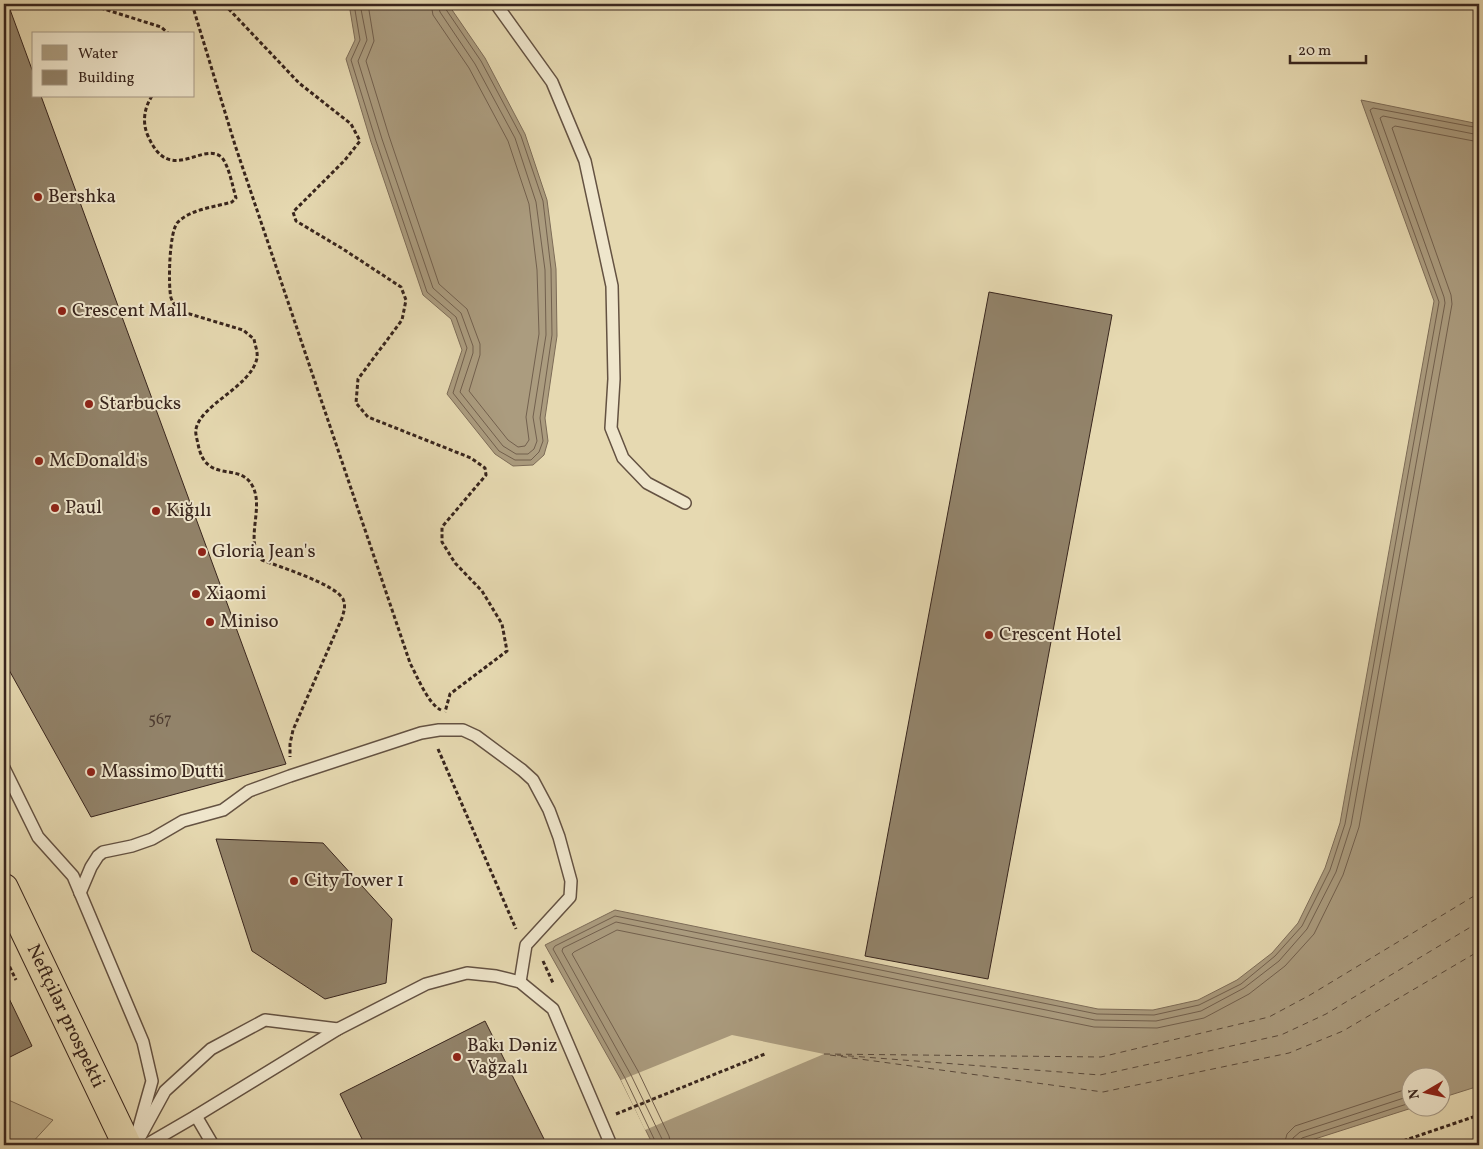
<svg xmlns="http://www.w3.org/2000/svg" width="1483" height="1149" font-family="Vollkorn,serif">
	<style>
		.green { fill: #c8ba98; stroke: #80705a }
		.water { fill: #ab9c7f; stroke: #7d6c58 }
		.pier { fill: #e6d9b1 }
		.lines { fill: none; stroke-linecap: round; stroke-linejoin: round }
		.shore { stroke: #72604e; stroke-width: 1 }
		.ferry { stroke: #5a493a; stroke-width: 1; stroke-dasharray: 6 5; stroke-linecap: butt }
		.building { fill: #92836a; stroke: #38251d }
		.service-casing { stroke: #645242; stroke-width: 14 }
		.trunk-casing { stroke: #38251d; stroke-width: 30 }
		.path { stroke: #38251d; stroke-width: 3; stroke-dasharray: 4 2.5; stroke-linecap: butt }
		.service { stroke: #efe6cc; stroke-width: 11 }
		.trunk { stroke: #e6d9b1; stroke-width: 28 }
		.poi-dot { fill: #8f2418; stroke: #efe6cc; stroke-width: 2 }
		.labels { text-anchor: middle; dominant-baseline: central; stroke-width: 4; stroke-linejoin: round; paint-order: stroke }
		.number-label { font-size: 16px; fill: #4e3c30 }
		.poi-label { font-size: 19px; fill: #38251d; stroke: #efe6cc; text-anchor: start }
		.street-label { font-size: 19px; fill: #38251d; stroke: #efe6cc }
	</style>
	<rect width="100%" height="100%" fill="#e6d9b1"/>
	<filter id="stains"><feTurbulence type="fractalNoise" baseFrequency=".004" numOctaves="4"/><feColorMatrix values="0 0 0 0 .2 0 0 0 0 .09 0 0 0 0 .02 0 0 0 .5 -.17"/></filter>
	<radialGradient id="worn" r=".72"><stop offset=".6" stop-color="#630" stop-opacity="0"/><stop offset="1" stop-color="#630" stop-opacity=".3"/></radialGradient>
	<path class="green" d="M4 1098 53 1120 30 1145H4Z"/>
	<g class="water">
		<path d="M349 4H448L485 58 525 134 547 200 556 269 557 336 545 418 548 441 544 455 533 465 513 466 495 454 447 394 462 350 451 319 423 295 371 142 346 59 355 40Z"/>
		<path d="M1361 100 1479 124V1086L1441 1098 1440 1076H1410V1106L1415 1107 1296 1145H653L621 1080 545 945 615 910 1098 1009 1153 1010 1198 1000 1237 980 1272 953 1298 923 1325 868 1340 823 1434 301Z"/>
	</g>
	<path class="pier" d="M732 1035 824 1054 645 1130 621 1080Z"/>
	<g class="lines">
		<g class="shore">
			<path d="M354 4 360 40 351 60 376 141 427 292 456 317 467 348 453 393 499 451 515 460H531L539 452 543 441 540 418 552 335 551 269 543 201 521 136 481 61 445 8 444 4"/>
			<path d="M360 4 367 40 358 61 382 139 433 288 461 313 473 346V353L460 392 503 446 516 454H528L534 449 537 441 533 417 546 335 545 270 536 202 515 138 475 64 440 12 438 4"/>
			<path d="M368 4 374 41 366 61 389 136 439 284 467 309 480 344V355L469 391 508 440 518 447 525 446 529 440 526 417 539 334 537 270 529 204 508 141 469 68 433 15 431 4"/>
			<path d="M657 1145 625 1078 553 949 555 946 615 916 1097 1014 1154 1015 1199 1005 1241 984 1275 956 1302 926 1330 870 1345 824 1439 302 1370 110 1373 108 1479 128"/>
			<path d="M663 1145 662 1139 631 1075 562 951 563 948 616 922 1095 1020 1156 1021 1201 1011 1244 988 1279 961 1307 929 1336 872 1351 825 1445 303 1444 297 1380 118 1383 116 1479 135"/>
			<path d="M671 1145 669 1136 638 1071 572 954 574 952 617 930 1094 1027 1157 1028 1204 1018 1249 994 1285 966 1314 934 1343 875 1359 827 1452 304 1451 295 1392 128 1395 126 1479 142"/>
			<path d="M1284 1145 1287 1134 1295 1126 1410 1088"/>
			<path d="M1292 1145 1293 1138 1300 1132 1410 1096"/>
			<path d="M1298 1145 1299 1141 1302 1138 1410 1103"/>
		</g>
		<g class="ferry">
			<path d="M824 1054 1101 1057 1269 1017 1310 995 1479 893"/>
			<path d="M830 1055 1103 1092 1289 1053 1343 1031 1479 951"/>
			<path d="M837 1055 1100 1075 1281 1035 1326 1014 1479 922"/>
		</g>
	</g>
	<g class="building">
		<path d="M4 4H8L34 75V96H41L286 764 91 817 4 661Z"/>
		<path d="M989 292 1112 315 988 979 865 956Z"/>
		<path d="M216 839 323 843 392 919 386 983 325 999 252 951Z"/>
		<path d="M4 988 32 1046 4 1060Z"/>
		<path d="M485 1021 547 1145H365L340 1094Z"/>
	</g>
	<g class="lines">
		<defs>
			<g id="service">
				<path d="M496 4 552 82 585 161 612 286 614 379 611 428 623 458 647 483 685 503"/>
				<path d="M4 768 38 837 73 876 143 1042 152 1081 134 1145"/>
				<path d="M80 893 91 867 98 856 103 852 132 846 152 839 183 821 223 810 249 791 290 776 421 733 439 730H463L476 736 522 770 533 780 549 810 559 837 571 881 570 897 526 945 520 982"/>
				<path d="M196 1116 213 1145"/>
				<path d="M141 1135 165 1091 211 1049 265 1020 338 1029"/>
				<path d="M146 1145 196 1116 338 1029 426 984 467 973 496 976 520 982 553 1009 611 1145"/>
			</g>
			<g id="trunk">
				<path id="s1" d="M4 888 127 1145"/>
			</g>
		</defs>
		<use href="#service" class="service-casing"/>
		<use href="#trunk" class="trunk-casing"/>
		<g class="path">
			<path d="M88 4 161 27 169 34"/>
			<path d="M192 4 235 145 410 663C417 676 428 704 441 710"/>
			<path d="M224 4 299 83 351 124 360 141 345 160 293 212 296 221 343 249 401 287 406 300 402 320 358 379 356 403 368 417 471 458 485 468 486 475 442 527V542L455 563 482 591 502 624 507 651 450 694 445 712"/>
			<path d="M152 96C144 108 142 123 148 136 169 185 200 143 220 156 228 161 233 188 236 198L232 202C215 207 191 209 178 222 169 230 168 286 171 298 174 305 177 308 183 312L243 330 254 339C255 345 258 352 257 358 251 387 201 404 196 429 195 433 197 439 198 444 206 486 240 460 253 487 264 509 244 542 262 560 280 567 335 584 343 599 346 606 344 611 342 618L293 730 290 744V757"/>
			<path d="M438 749 516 929"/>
			<path d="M4 955 16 980"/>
			<path d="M543 961 553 983"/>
			<path d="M616 1114 765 1054"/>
			<path d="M1391 1145 1479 1115"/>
		</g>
		<use href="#service" class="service"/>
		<use href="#trunk" class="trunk"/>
	</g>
	<g class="poi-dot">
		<circle cx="38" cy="197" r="5"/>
		<circle cx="62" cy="311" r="5"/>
		<circle cx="89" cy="404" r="5"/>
		<circle cx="39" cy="461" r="5"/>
		<circle cx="55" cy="508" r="5"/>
		<circle cx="156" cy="511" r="5"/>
		<circle cx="202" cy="552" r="5"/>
		<circle cx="196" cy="594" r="5"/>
		<circle cx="210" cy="622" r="5"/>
		<circle cx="989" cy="635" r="5"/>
		<circle cx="91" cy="772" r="5"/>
		<circle cx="294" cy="881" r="5"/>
		<circle cx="457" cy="1057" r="5"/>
	</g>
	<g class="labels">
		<g class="number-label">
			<text x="160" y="720">567</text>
		</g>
		<g class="poi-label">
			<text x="48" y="197">Bershka</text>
			<text x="72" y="311">Crescent Mall</text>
			<text x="99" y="404">Starbucks</text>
			<text x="49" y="461">McDonald's</text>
			<text x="65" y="508">Paul</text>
			<text x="166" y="511">Kiğılı</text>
			<text x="212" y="552">Gloria Jean's</text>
			<text x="206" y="594">Xiaomi</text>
			<text x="220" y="622">Miniso</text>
			<text x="999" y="635">Crescent Hotel</text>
			<text x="101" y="772">Massimo Dutti</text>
			<text x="304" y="881">City Tower 1</text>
			<text x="467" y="1046">Bakı Dəniz<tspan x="467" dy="22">Vağzalı</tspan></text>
		</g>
		<g class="street-label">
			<text stroke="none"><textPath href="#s1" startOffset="142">Neftçilər prospekti</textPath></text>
		</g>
	</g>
	<rect width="1483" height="1149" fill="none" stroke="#e6d9b1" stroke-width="20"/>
	<rect x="5" y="5" width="1473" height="1139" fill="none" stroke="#38251d" stroke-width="2.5"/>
	<rect x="10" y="10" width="1463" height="1129" fill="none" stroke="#38251d"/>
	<rect x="32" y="32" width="162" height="65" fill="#efe6cc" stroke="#a69986"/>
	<rect x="42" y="45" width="25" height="15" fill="#ab9c7f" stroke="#a69986"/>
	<text x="78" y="58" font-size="15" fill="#38251d">Water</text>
	<rect x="42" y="70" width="25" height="15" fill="#92836a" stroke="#a69986"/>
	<text x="78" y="82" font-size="15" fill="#38251d">Building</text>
	<g transform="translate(1426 1092) rotate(261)"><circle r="24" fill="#efe6cc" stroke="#a69986"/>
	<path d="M0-4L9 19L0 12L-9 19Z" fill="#8f2418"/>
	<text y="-8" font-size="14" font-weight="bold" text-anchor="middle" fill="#38251d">N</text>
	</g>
	<path d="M1290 55v8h76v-8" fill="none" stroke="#38251d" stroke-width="2.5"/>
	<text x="1298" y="55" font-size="15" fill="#38251d" stroke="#efe6cc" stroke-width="4" paint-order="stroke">20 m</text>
	<rect width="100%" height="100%" filter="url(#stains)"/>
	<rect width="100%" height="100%" fill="url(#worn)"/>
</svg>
